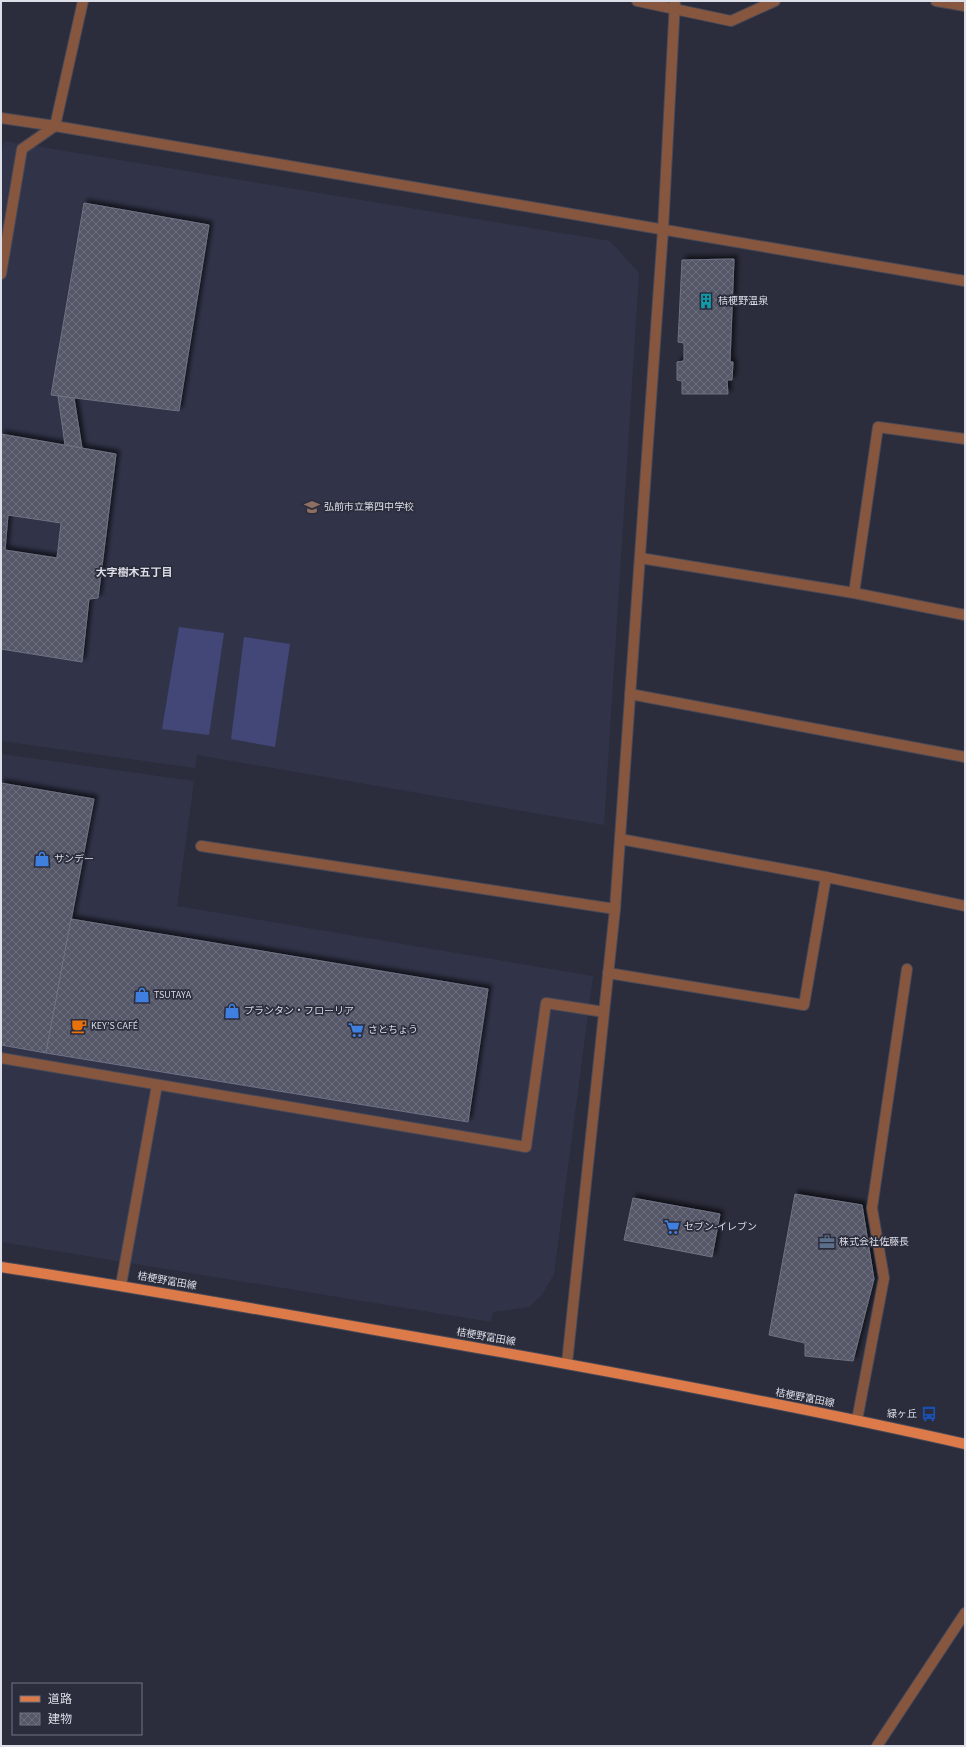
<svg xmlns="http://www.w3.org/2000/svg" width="966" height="1747" font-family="'Source Sans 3','Noto Sans JP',sans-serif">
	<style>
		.built { fill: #313449 }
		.garden { fill: #424778 }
		.building { fill: url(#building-cross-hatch); stroke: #6f7283; fill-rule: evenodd; filter: url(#shadow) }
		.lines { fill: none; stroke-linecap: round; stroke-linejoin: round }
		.minor-casing { stroke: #474958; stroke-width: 12 }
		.major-casing { stroke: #474958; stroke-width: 12 }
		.minor { stroke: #86563f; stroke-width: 10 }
		.major { stroke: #dc7a49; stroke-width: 10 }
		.labels { text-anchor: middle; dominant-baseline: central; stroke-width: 3.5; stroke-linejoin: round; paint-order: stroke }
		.poi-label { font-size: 10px; fill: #dcdee8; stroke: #2b2d3c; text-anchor: start }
		.street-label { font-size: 10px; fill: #dcdee8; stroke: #2b2d3c }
		.neighbourhood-label { font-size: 11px; font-weight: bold; fill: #dcdee8; stroke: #2b2d3c }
	</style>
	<defs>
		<pattern id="building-cross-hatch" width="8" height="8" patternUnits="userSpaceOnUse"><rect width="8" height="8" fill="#545767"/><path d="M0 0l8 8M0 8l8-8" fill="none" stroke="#6c6f7d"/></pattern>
		<filter id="shadow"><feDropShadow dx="3.5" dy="-3.5" stdDeviation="2" flood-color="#0009"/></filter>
	</defs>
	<rect width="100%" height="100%" fill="#2b2d3c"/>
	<g class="built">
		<path d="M4 141 610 241 639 273 604 825 197 755 195 768 1 741V158Z"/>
		<path d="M1 754 194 781 177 906 593 976 554 1274 542 1295 529 1307 493 1312 491 1322 1 1242Z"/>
	</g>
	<g class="garden">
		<path d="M179 627 224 633 209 735 162 729Z"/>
		<path d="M244 637 290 644 275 747 231 739Z"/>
	</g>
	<g class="building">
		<path d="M84 203 209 225 179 411 51 395Z"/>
		<path d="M734 259 730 362H733L732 380H727L728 394H682V381L677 380V362L684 361V343L678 342 682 260Z"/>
		<path d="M58 396 74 398 82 448 65 445Z"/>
		<path d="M1 434 116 454 98 598 89 599 82 662 1 649ZM8 515 61 523 57 558 5 550Z"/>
		<path d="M1 783 94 799 46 1053 1 1045Z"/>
		<path d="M71 919 488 989 468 1122 46 1053Z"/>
		<path d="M795 1194 862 1205 874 1279 853 1361 805 1356V1343L769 1335Z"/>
		<path d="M633 1198 720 1214 712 1257 624 1240Z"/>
	</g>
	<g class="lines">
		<defs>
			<g id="minor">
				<path d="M637 1 731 21 775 1"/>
				<path d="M936 1 965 6"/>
				<path d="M1 118 55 126 965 281"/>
				<path d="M1 274 22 149 55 126 83 1"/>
				<path d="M640 558 854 593 965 615"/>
				<path d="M854 593 878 427 965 439"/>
				<path d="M630 694 965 757"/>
				<path d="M620 839 826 877 965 906"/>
				<path d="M201 846 615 909"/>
				<path d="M608 973 804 1005 826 877"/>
				<path d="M1 1058 526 1147 546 1003 604 1012"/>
				<path d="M121 1285 157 1085"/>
				<path d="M567 1363 615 909 663 230 675 1"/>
				<path d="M857 1420 884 1278 872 1208 907 969"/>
				<path d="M877 1746 965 1613"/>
			</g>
			<path id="major" d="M1 1267C126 1286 251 1308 375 1330 572 1364 770 1400 965 1444"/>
		</defs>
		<use href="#minor" class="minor-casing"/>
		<use href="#major" class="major-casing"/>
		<use href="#minor" class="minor"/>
		<use href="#major" class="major"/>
	</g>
	<defs>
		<symbol id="building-bare" viewBox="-9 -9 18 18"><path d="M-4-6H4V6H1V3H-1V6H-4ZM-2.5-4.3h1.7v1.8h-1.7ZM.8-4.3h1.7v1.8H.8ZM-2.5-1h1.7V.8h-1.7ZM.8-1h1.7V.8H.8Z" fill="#0f9aa8" stroke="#2b2d3c" stroke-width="2.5" paint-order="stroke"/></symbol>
		<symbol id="school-bare" viewBox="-9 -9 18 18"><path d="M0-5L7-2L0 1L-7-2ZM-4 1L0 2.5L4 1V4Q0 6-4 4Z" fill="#8d6e63" stroke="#2b2d3c" stroke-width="2.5" paint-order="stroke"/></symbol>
		<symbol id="shop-bare" viewBox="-9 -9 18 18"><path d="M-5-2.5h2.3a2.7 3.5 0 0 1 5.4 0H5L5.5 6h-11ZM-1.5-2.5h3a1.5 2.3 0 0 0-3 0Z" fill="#3f7fe0" stroke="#2b2d3c" stroke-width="2.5" paint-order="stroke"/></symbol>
		<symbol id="cafe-bare" viewBox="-9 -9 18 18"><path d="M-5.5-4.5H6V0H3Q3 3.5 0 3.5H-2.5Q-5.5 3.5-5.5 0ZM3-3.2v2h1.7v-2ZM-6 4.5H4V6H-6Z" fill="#e8710a" stroke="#2b2d3c" stroke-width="2.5" paint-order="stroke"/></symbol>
		<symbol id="supermarket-bare" viewBox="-9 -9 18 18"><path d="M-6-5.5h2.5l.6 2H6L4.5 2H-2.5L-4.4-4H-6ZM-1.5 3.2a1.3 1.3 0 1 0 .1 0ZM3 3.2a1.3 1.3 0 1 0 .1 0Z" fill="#3f7fe0" stroke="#2b2d3c" stroke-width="2.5" paint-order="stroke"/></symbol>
		<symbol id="office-bare" viewBox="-9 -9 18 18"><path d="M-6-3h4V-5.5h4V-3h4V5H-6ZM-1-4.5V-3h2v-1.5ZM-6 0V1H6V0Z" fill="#5c6f8a" stroke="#2b2d3c" stroke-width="2.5" paint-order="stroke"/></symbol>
		<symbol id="bus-bare" viewBox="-9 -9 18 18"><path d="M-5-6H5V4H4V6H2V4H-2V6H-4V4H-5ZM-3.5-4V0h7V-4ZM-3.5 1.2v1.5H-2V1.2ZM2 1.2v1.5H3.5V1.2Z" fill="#1a4fb4" stroke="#2b2d3c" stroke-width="2.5" paint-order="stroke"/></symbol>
	</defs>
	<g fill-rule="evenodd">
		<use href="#building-bare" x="695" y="290" width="22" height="22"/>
		<use href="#school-bare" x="301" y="496" width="22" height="22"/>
		<use href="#shop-bare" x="31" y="848" width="22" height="22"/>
		<use href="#shop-bare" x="131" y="984" width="22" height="22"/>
		<use href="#shop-bare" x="221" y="1000" width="22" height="22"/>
		<use href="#cafe-bare" x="68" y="1015" width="22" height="22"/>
		<use href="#supermarket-bare" x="345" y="1019" width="22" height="22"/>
		<use href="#supermarket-bare" x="661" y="1216" width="22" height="22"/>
		<use href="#office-bare" x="816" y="1231" width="22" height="22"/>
		<use href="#bus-bare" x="918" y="1403" width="22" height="22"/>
	</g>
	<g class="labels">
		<g class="poi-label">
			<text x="718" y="301">桔梗野温泉</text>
			<text x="324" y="507">弘前市立第四中学校</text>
			<text x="54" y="859">サンデー</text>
			<text x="154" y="995">TSUTAYA</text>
			<text x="244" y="1011">プランタン・フローリア</text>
			<text x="91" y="1026">KEY’S CAFÉ</text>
			<text x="368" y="1030">さとちょう</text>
			<text x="684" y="1227">セブン-イレブン</text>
			<text x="839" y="1242">株式会社佐藤長</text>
			<text x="917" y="1414" text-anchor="end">緑ヶ丘</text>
		</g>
		<g class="street-label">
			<text transform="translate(167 1281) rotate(10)">桔梗野富田線</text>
			<text transform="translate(486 1337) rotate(10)">桔梗野富田線</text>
			<text transform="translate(805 1398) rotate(11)">桔梗野富田線</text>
		</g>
		<g class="neighbourhood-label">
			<text x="134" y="572">大字樹木五丁目</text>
		</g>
	</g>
	<rect width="966" height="1747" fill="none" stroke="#dcdee8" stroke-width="4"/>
	<rect x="12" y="1683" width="130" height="52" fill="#2b2d3c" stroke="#727481"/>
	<rect x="20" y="1696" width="20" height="6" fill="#dc7a49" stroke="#727481"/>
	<text x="48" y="1703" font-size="12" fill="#dcdee8">道路</text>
	<rect x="20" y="1713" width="20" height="12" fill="url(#building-cross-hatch)" stroke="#727481"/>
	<text x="48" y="1723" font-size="12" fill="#dcdee8">建物</text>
</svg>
